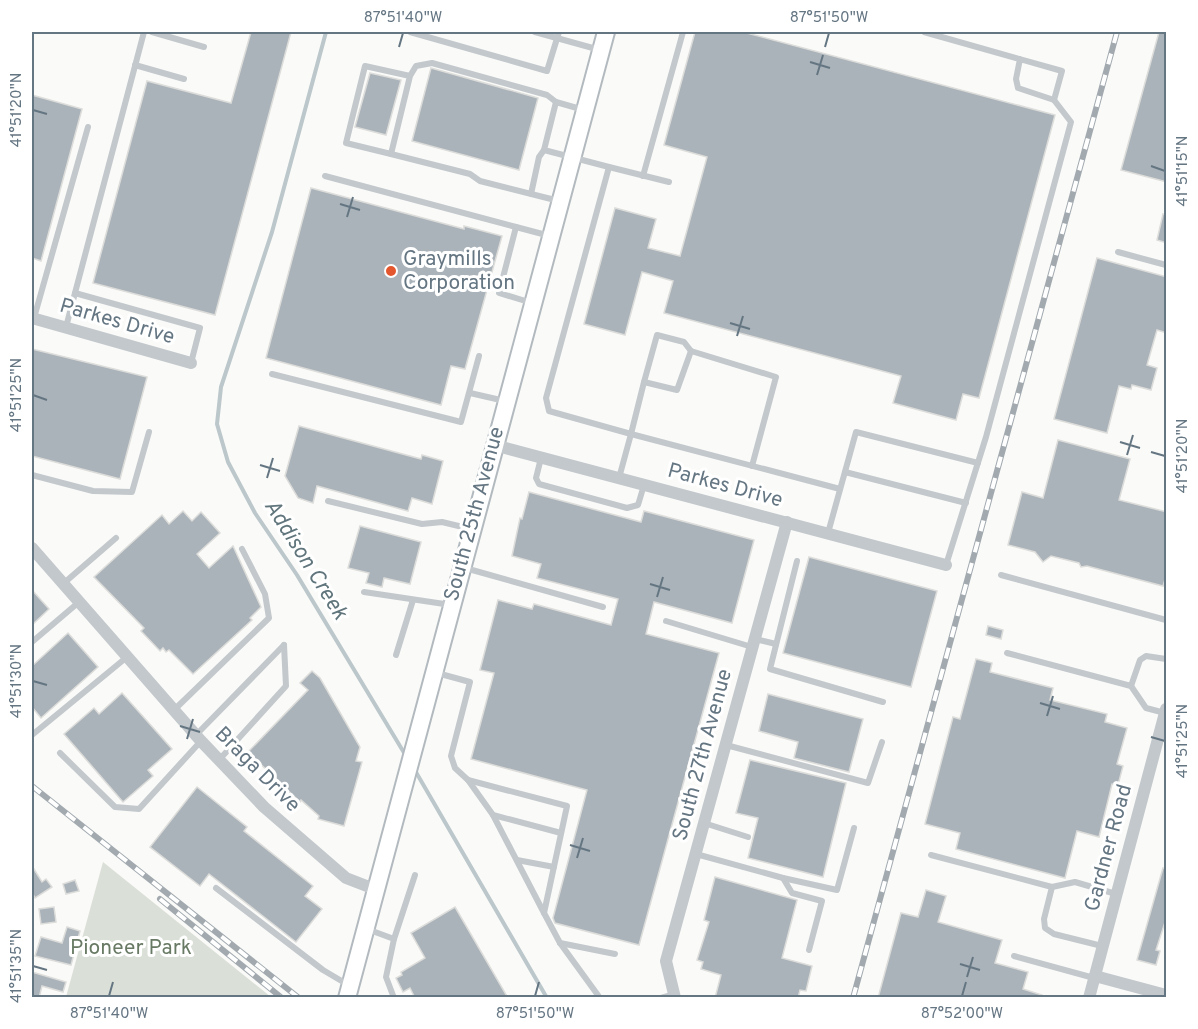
<svg xmlns="http://www.w3.org/2000/svg" width="1198" height="1029" font-family="Overpass,sans-serif">
	<style>
		.green { fill: #dadfd7 }
		.lines { fill: none; stroke-linecap: round; stroke-linejoin: round }
		.stream { stroke: #bbc7cb; stroke-width: 4 }
		.building { fill: #aab3b9; stroke: #dcdcda; stroke-width: 1.5 }
		.secondary-casing { stroke: #b3babf; stroke-width: 20 }
		.service { stroke: #c3c8cc; stroke-width: 6 }
		.minor { stroke: #c3c8cc; stroke-width: 12 }
		.secondary { stroke: #fff; stroke-width: 16 }
		.rail-casing { stroke: #a2aab0; stroke-width: 6 }
		.rail { stroke: #fff; stroke-width: 4; stroke-dasharray: 11; stroke-linecap: butt }
		.ticks { fill: none; stroke: #657683; stroke-width: 2 }
		.poi-dot { fill: #e4572e; stroke: #fff; stroke-width: 2 }
		.labels { text-anchor: middle; dominant-baseline: central; stroke-width: 6; stroke-linejoin: round; paint-order: stroke }
		.poi-label { font-size: 21px; fill: #657683; stroke: #fff; text-anchor: start }
		.street-label { font-size: 21px; fill: #657683; stroke: #fff }
		.park-label { font-size: 21px; fill: #687a64; stroke: #fff }
		.water-label { font-size: 22px; font-style: italic; fill: #60757c; stroke: #fff }
		.neatline { fill: none; stroke: #657683; stroke-width: 2 }
		.ticks-label { font-size: 15px; text-anchor: middle; fill: #657683 }
	</style>
	<rect width="100%" height="100%" fill="#fafaf8"/>
	<path class="green" d="M103 862 271 997H66Z"/>
	<g class="lines">
		<g class="stream">
			<path d="M326 32 272 232 221 387 217 424 228 462 255 513 297 575 406 756"/>
			<path d="M413 767 547 998"/>
		</g>
	</g>
	<g class="building">
		<path d="M251 32H291L215 315 93 283 147 81 231 103Z"/>
		<path d="M695 32H743L1055 115 979 398 963 394 956 420 893 403 901 376 664 313 673 281 642 272 625 335 584 324 615 208 656 219 648 248 680 256 707 157 664 145Z"/>
		<path d="M1159 32H1167V182L1121 170Z"/>
		<path d="M431 68 538 98 519 170 412 141Z"/>
		<path d="M370 73 401 80 386 135 355 127Z"/>
		<path d="M32 95 82 109 41 261 32 258Z"/>
		<path d="M311 188 464 229V226L502 236 465 369 451 366 441 405 266 358Z"/>
		<path d="M1163 214 1167 215V243L1157 240Z"/>
		<path d="M1097 258 1167 277V333L1157 330 1147 365 1157 368 1151 390 1132 385 1131 389 1119 386 1107 433 1054 419Z"/>
		<path d="M32 349 147 377 120 479 32 456Z"/>
		<path d="M299 426 421 459 422 455 443 461 432 504 412 498 408 511 317 486 313 503 298 498 285 476Z"/>
		<path d="M1058 440 1130 459 1119 500 1167 512V573L1163 586 1087 566 1081 567 1079 563 1051 556 1043 562 1035 552 1008 545 1022 492 1043 498Z"/>
		<path d="M529 492 641 522 644 511 754 540 732 623 654 602 646 634 719 653 639 945 555 923 553 918 587 790 471 759 494 673 480 670 498 600 532 609 534 604 611 625 618 599 537 578 541 564 512 556 520 518 522 519Z"/>
		<path d="M183 511 192 521 201 512 220 533 197 554 209 568 233 546 261 607 250 618 252 620 193 674 169 650 166 652 163 648 160 651 141 631 144 628 94 577 162 515 169 524Z"/>
		<path d="M360 526 421 542 410 584 384 578 382 587 366 583 369 573 348 568Z"/>
		<path d="M809 557 937 591 911 687 783 653Z"/>
		<path d="M32 590 49 609 32 625Z"/>
		<path d="M988 626 1003 630 1001 639 986 635Z"/>
		<path d="M68 633 98 667 41 718 32 707V666Z"/>
		<path d="M976 659 992 663 990 672 1053 688 1050 700 1107 714 1105 722 1127 728 1117 764 1123 766 1118 785 1112 784 1099 837 1077 831 1065 878 956 849 960 833 925 824 953 717 960 719Z"/>
		<path d="M312 671 320 678 360 747 356 761 362 762 344 826 318 819 319 816 301 800 300 802 248 752 308 690 300 683Z"/>
		<path d="M122 693 172 749 148 770 153 776 123 802 64 734 94 708 99 714Z"/>
		<path d="M768 694 863 719 849 772 794 758 798 742 759 731Z"/>
		<path d="M750 760 846 783 823 877 748 858 758 818 736 813Z"/>
		<path d="M197 787 247 827 244 831 313 886 305 896 322 909 296 942 209 874 200 886 150 847Z"/>
		<path d="M32 866 42 882 46 879 52 887 35 898 32 892Z"/>
		<path d="M1163 868 1167 869V916L1156 950 1160 951 1156 965 1137 960Z"/>
		<path d="M715 877 797 900 782 958 812 966 806 991 800 990 798 998H715L721 975 701 969 703 962 697 960 709 922 704 920Z"/>
		<path d="M75 880 79 891 66 894 63 884Z"/>
		<path d="M926 890 946 896 938 922 1002 940 995 963 1028 972 1023 989 1042 995V998H878L901 913 918 917Z"/>
		<path d="M54 907 56 922 41 924 39 909Z"/>
		<path d="M455 907 508 998H415L410 988 403 992 396 978 402 975 401 972 425 958 411 933Z"/>
		<path d="M67 927 80 931 71 965 35 956 41 937 62 943Z"/>
		<path d="M32 972 66 982 63 992 42 986 39 998H32Z"/>
	</g>
	<g class="lines">
		<defs>
			<path id="secondary" d="M347 998 606 32"/>
		</defs>
		<use href="#secondary" class="secondary-casing"/>
		<g class="service">
			<path d="M152 32 204 47"/>
			<path d="M410 32 547 71 559 32"/>
			<path d="M535 32 600 50"/>
			<path d="M924 32 1062 71 1054 100 1018 88 1016 79 1020 59"/>
			<path d="M135 65 184 79"/>
			<path d="M410 76 365 66 346 143 391 154 410 76 416 66 432 63 547 95 556 102"/>
			<path d="M584 110 556 102 544 150 609 167 546 398 549 411 631 434 644 382 677 390 691 351 776 377 752 466"/>
			<path d="M391 154 470 174 480 181 559 201"/>
			<path d="M609 167 669 182"/>
			<path d="M325 176 516 227 499 293 532 303"/>
			<path d="M643 176 683 32"/>
			<path d="M531 194 539 157 544 150"/>
			<path d="M516 227 550 236"/>
			<path d="M1118 252 1166 265"/>
			<path d="M75 293 200 328 191 363"/>
			<path d="M34 318 88 127"/>
			<path d="M66 327 144 32"/>
			<path d="M272 374 461 422 479 356"/>
			<path d="M644 382 657 335 684 342 691 351"/>
			<path d="M470 393 505 401"/>
			<path d="M541 458 536 478 539 484 627 508 638 505 644 485"/>
			<path d="M845 472 966 503"/>
			<path d="M32 475 93 491 132 492 149 432"/>
			<path d="M619 478 631 434 840 489"/>
			<path d="M328 501 422 524 442 522 471 529"/>
			<path d="M828 533 856 432 978 463"/>
			<path d="M797 561 770 669 883 702"/>
			<path d="M946 565 986 437 1071 122 1054 100"/>
			<path d="M465 568 603 607"/>
			<path d="M1001 575 1166 620"/>
			<path d="M64 583 116 538"/>
			<path d="M364 592 451 605"/>
			<path d="M666 621 752 647"/>
			<path d="M755 639 776 644"/>
			<path d="M32 642 79 602"/>
			<path d="M1007 653 1131 686 1146 708 1165 713"/>
			<path d="M396 655 413 600"/>
			<path d="M437 673 470 682 451 756 455 768 468 780 567 806 544 913 560 943 600 998"/>
			<path d="M1131 686 1140 660 1146 656 1166 659"/>
			<path d="M174 710 269 618 265 594 242 549"/>
			<path d="M32 735 127 657"/>
			<path d="M196 735 284 645"/>
			<path d="M726 745 868 783 882 742"/>
			<path d="M60 753 115 807 139 809 201 741"/>
			<path d="M219 760 286 686 284 645"/>
			<path d="M468 780 493 815 561 833"/>
			<path d="M493 815 544 913"/>
			<path d="M704 823 748 837"/>
			<path d="M696 854 783 878 792 893 822 901 809 950"/>
			<path d="M931 855 1052 887 1075 882 1116 894"/>
			<path d="M517 860 554 867"/>
			<path d="M783 878 837 890 854 828"/>
			<path d="M1052 887 1044 919 1045 928 1054 934 1102 946"/>
			<path d="M216 888 323 970 350 986"/>
			<path d="M367 929 394 939 386 977 394 998"/>
			<path d="M394 939 415 875"/>
			<path d="M560 943 615 954"/>
			<path d="M1014 956 1094 978"/>
			<path d="M661 998 675 994"/>
		</g>
		<g class="minor">
			<path d="M32 318 191 363"/>
			<path d="M494 445 946 565"/>
			<path d="M32 548 201 741 264 807 346 878 377 890"/>
			<path d="M1095 976 1166 995"/>
			<path d="M675 998 666 961 787 522"/>
			<path d="M1089 998 1166 709"/>
		</g>
		<use href="#secondary" class="secondary"/>
		<defs>
			<g id="rail">
				<path d="M32 786 299 998"/>
				<path d="M160 899 282 998"/>
				<path d="M853 998 1117 32"/>
			</g>
		</defs>
		<use href="#rail" class="rail-casing"/>
		<use href="#rail" class="rail"/>
	</g>
	<path class="ticks" d="M399 47 403 33M825 47 829 33M810 62 830 68M817 75 823 55M33 110 47 114M1151 166 1165 171M340 204 360 210M347 217 353 197M730 323 750 329M737 336 743 316M33 395 47 400M1120 442 1140 448M1151 452 1165 456M1127 455 1133 435M260 465 280 471M267 478 273 458M650 584 670 590M657 597 663 577M33 681 47 685M1040 703 1060 709M1047 716 1053 696M180 726 200 732M1151 737 1165 741M187 739 193 719M570 845 590 851M577 858 583 838M960 964 980 970M33 966 47 970M967 977 973 957M109 996 113 982M535 996 539 982M962 996 966 982"/>
	<circle class="poi-dot" cx="391" cy="271" r="6"/>
	<g class="labels">
		<g class="poi-label">
			<text x="403" y="259">Graymills<tspan x="403" dy="24">Corporation</tspan></text>
		</g>
		<g class="street-label">
			<text transform="translate(117 322) rotate(16)">Parkes Drive</text>
			<text transform="translate(725 486) rotate(15)">Parkes Drive</text>
			<text transform="translate(475 514) rotate(-75)">South 25th Avenue</text>
			<text transform="translate(703 755) rotate(-75)">South 27th Avenue</text>
			<text transform="translate(257 770) rotate(45)">Braga Drive</text>
			<text transform="translate(1109 848) rotate(-75)">Gardner Road</text>
		</g>
		<g class="park-label">
			<text x="131" y="948">Pioneer Park</text>
		</g>
		<g class="water-label">
			<text transform="translate(305 560) rotate(58)">Addison Creek</text>
		</g>
	</g>
	<rect width="1198" height="1029" fill="none" stroke="#ffffff" stroke-width="66"/>
	<rect x="33" y="33" width="1132" height="963" class="neatline"/>
	<g class="ticks-label">
		<text x="403" y="22">87°51'40"W</text>
		<text x="829" y="22">87°51'50"W</text>
		<text transform="translate(16 110) rotate(-90)" y="5">41°51'20"N</text>
		<text transform="translate(1182 171) rotate(-90)" y="5">41°51'15"N</text>
		<text transform="translate(16 395) rotate(-90)" y="5">41°51'25"N</text>
		<text transform="translate(1182 456) rotate(-90)" y="5">41°51'20"N</text>
		<text transform="translate(16 681) rotate(-90)" y="5">41°51'30"N</text>
		<text transform="translate(1182 741) rotate(-90)" y="5">41°51'25"N</text>
		<text transform="translate(16 966) rotate(-90)" y="5">41°51'35"N</text>
		<text x="109" y="1018">87°51'40"W</text>
		<text x="535" y="1018">87°51'50"W</text>
		<text x="962" y="1018">87°52'00"W</text>
	</g>
</svg>
